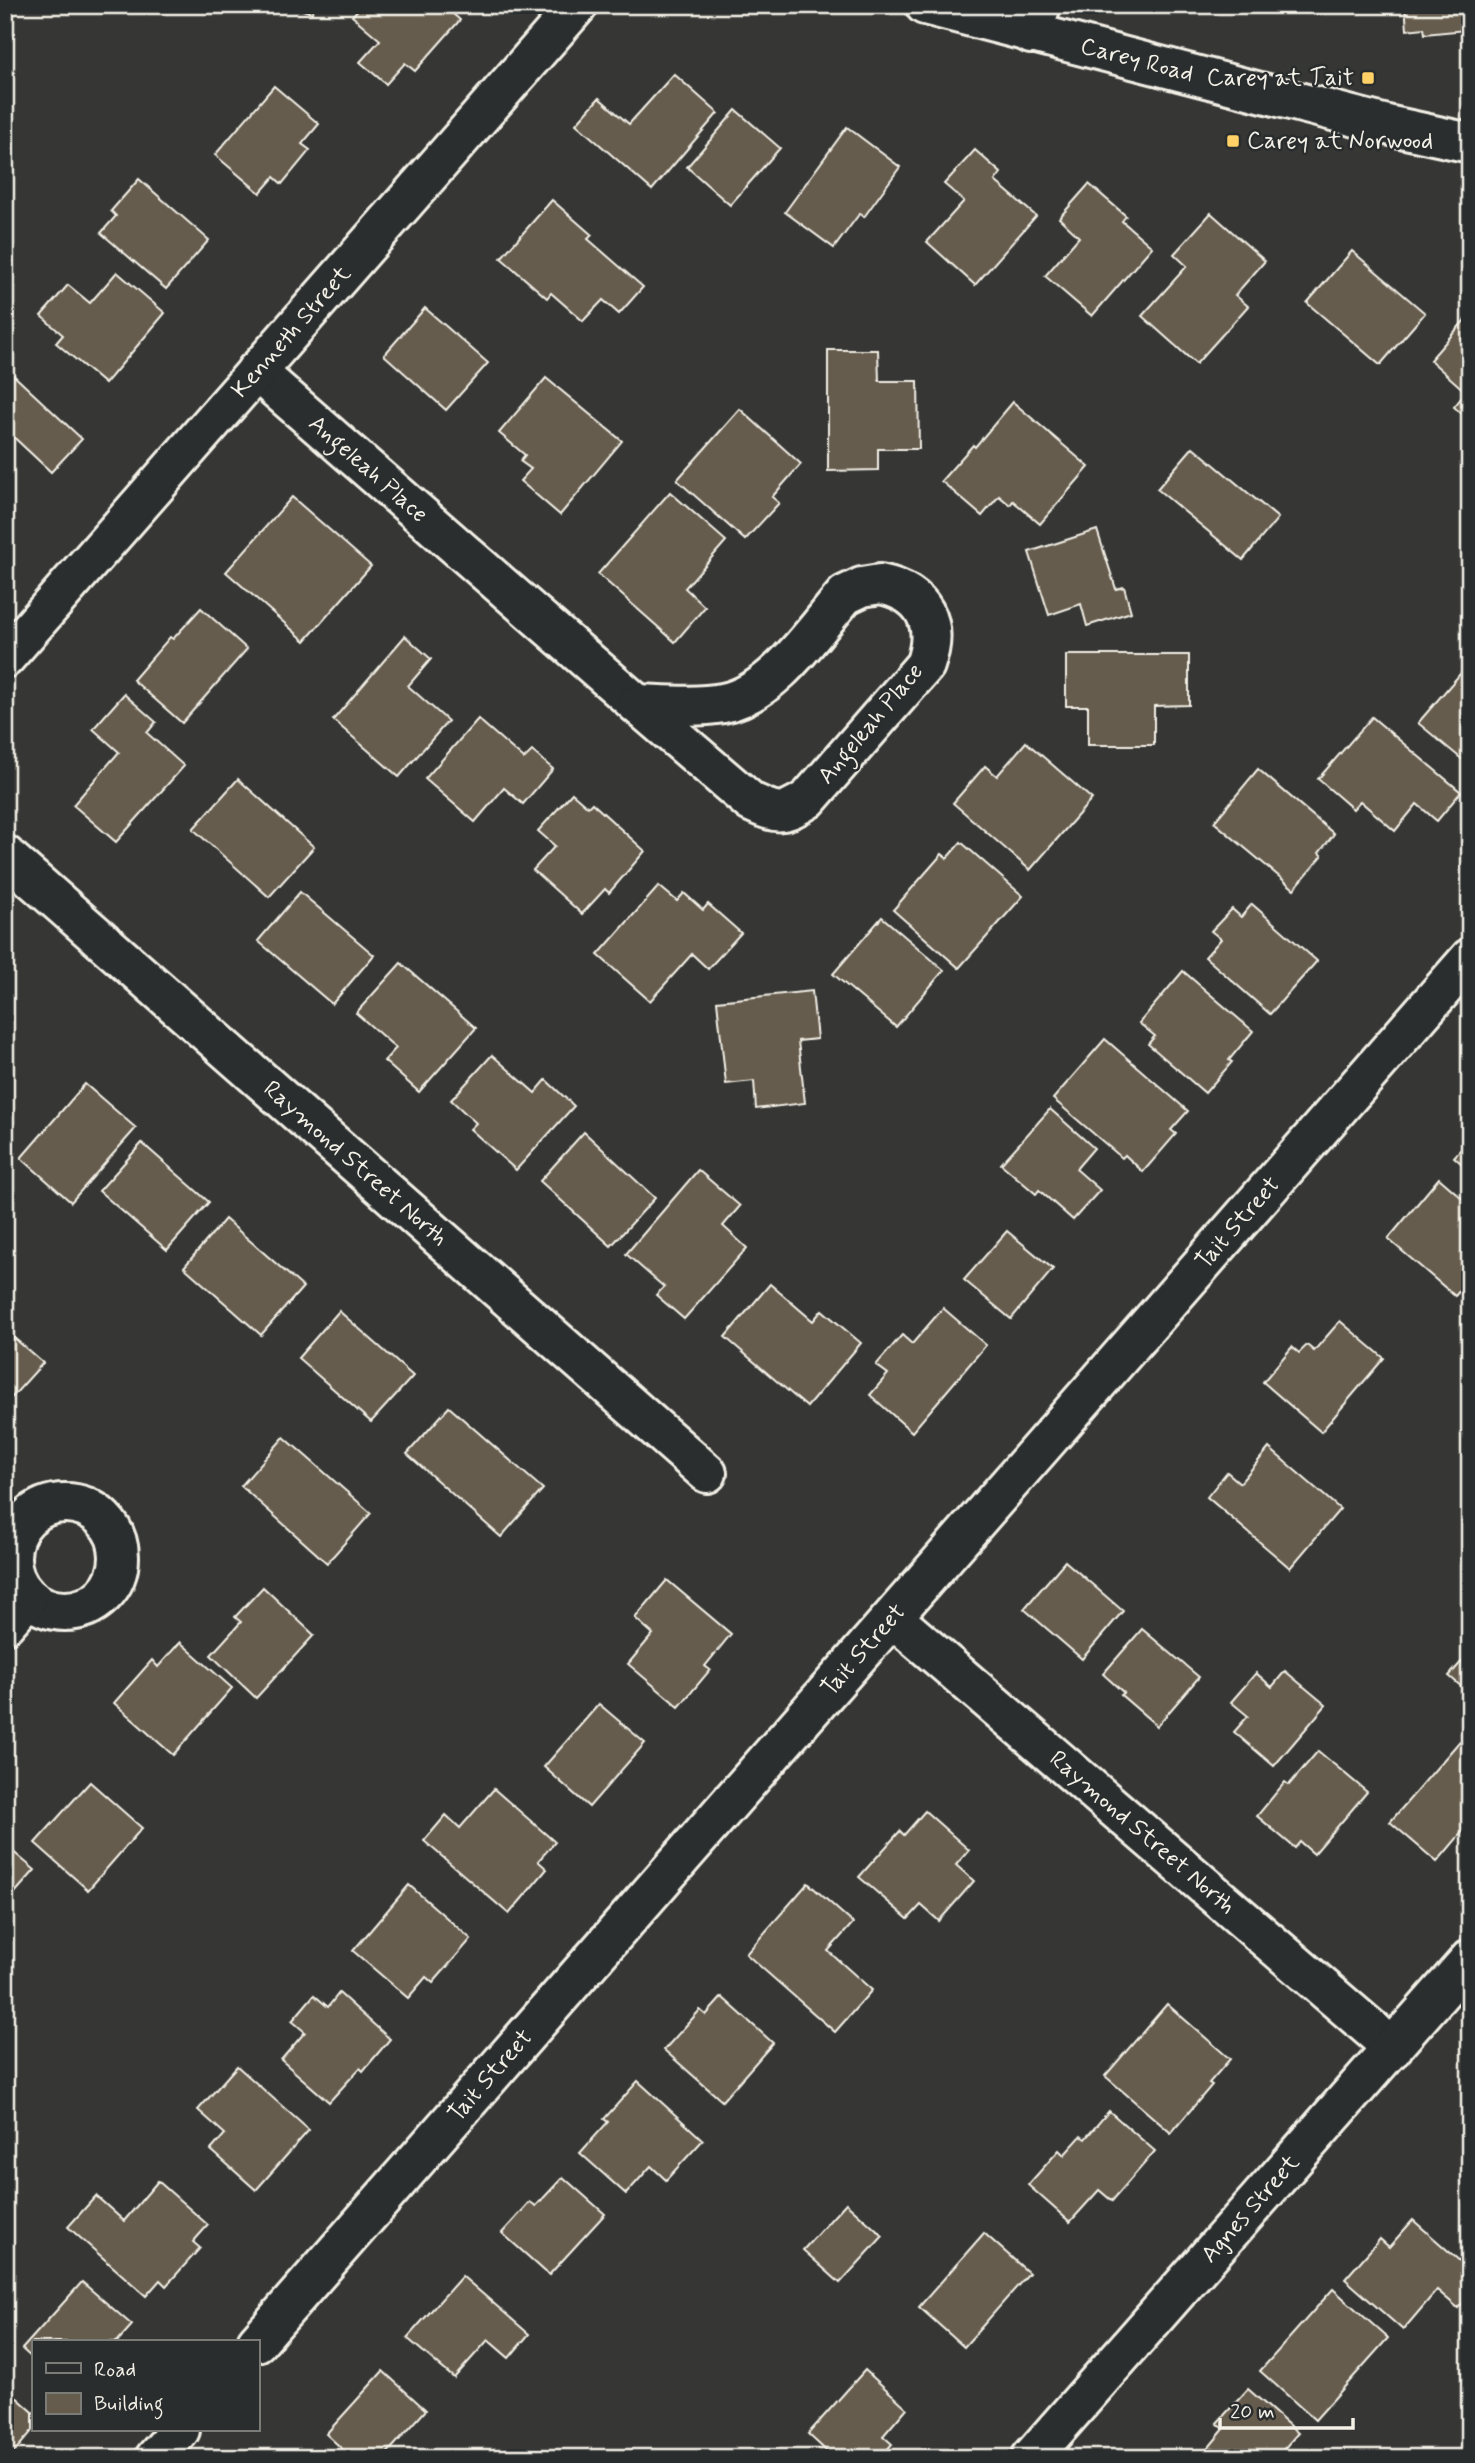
<svg xmlns="http://www.w3.org/2000/svg" width="1475" height="2463" font-family="Mynerve,sans-serif">
	<style>
		.building { fill: #665c4e; stroke: #f4f1e8; stroke-width: 2 }
		.lines { fill: none; stroke-linecap: round; stroke-linejoin: round }
		.street-casing { stroke: #f4f1e8; stroke-width: 44 }
		.secondary-casing { stroke: #f4f1e8; stroke-width: 44 }
		.street { stroke: #2a2d2e; stroke-width: 38 }
		.secondary { stroke: #2a2d2e; stroke-width: 38 }
		.poi-dot { fill: #ffd166; stroke: #2a2d2e; stroke-width: 2.5 }
		.labels { text-anchor: middle; dominant-baseline: central; stroke-width: 5; stroke-linejoin: round; paint-order: stroke }
		.street-label { font-size: 24px; fill: #f4f1e8; stroke: #2a2d2e }
		.poi-label { font-size: 24px; fill: #f4f1e8; stroke: #2a2d2e; text-anchor: end }
	</style>
	<rect width="100%" height="100%" fill="#363634"/>
	<filter id="ink" filterUnits="userSpaceOnUse"><feTurbulence type="fractalNoise" baseFrequency=".0143" numOctaves="2"/><feDisplacementMap in="SourceGraphic" scale="14" xChannelSelector="R" yChannelSelector="G"/><feConvolveMatrix kernelMatrix="1 2 1 2 8 2 1 2 1" color-interpolation-filters="sRGB"/></filter>
	<g filter="url(#ink)">
		<g class="building">
			<path d="M287 5H314L312 13Z"/>
			<path d="M362 5H443L460 20 415 71 405 63 386 84 360 62 380 40 352 16Z"/>
			<path d="M1405 5H1470V44H1467L1465 30 1425 34 1424 28 1407 30Z"/>
			<path d="M674 74 718 113 652 190 576 124 599 98 629 124Z"/>
			<path d="M274 86 319 124 302 144 310 150 282 184 274 177 260 193 215 155Z"/>
			<path d="M736 110 780 148 730 205 687 167Z"/>
			<path d="M847 127 900 167 864 217 860 213 834 248 785 212Z"/>
			<path d="M975 150 1001 173 995 181 1036 216 975 285 927 242 964 201 944 184Z"/>
			<path d="M139 179 209 240 166 289 101 233 116 216 111 211Z"/>
			<path d="M1089 184 1126 216 1122 221 1152 247 1092 316 1045 276 1079 237 1059 218Z"/>
			<path d="M552 200 592 235 588 239 643 287 619 314 603 300 583 321 551 293 547 298 501 258Z"/>
			<path d="M1211 213 1265 261 1235 295 1248 306 1196 364 1142 316 1187 266 1174 254Z"/>
			<path d="M1352 251 1425 313 1380 365 1307 303Z"/>
			<path d="M117 272 165 313 105 384 56 343 63 335 41 316 68 285 90 303Z"/>
			<path d="M425 308 488 363 446 410 384 355Z"/>
			<path d="M1470 314V421L1454 407 1466 392 1430 360Z"/>
			<path d="M828 350H878L879 381H918L919 449H878V470L828 471Z"/>
			<path d="M9 371 82 439 51 472 5 429V375Z"/>
			<path d="M546 378 622 441 560 515 520 481 531 469 520 461 525 455 499 433Z"/>
			<path d="M1013 402 1089 467 1040 524 1013 501 1010 505 999 496 982 516 941 481 973 445 975 447Z"/>
			<path d="M740 409 801 464 772 497 779 503 745 540 677 480Z"/>
			<path d="M1193 447 1278 518 1243 560 1157 489Z"/>
			<path d="M670 492 726 541 685 588 705 607 675 642 598 574Z"/>
			<path d="M292 497 371 566 305 641 226 572Z"/>
			<path d="M1097 530 1116 589 1124 587 1131 612 1087 626 1081 604 1049 615 1029 552Z"/>
			<path d="M201 608 247 649 182 723 133 680 170 637 173 639Z"/>
			<path d="M405 636 431 659 408 686 448 721 399 777 333 720Z"/>
			<path d="M1066 655H1189V705L1154 706V745H1088V706H1066Z"/>
			<path d="M1466 667 1470 670V766L1418 723Z"/>
			<path d="M124 694 156 722 147 733 184 766 116 842 73 805 119 752 93 729Z"/>
			<path d="M1372 717 1461 792 1437 821 1417 804 1395 831 1360 801 1353 809 1318 779Z"/>
			<path d="M478 719 524 759 532 751 553 769 523 804 504 788 475 822 425 779Z"/>
			<path d="M1026 742 1092 799 1030 870 953 803 985 766 997 776Z"/>
			<path d="M1258 769 1334 834 1319 853 1322 856 1294 889 1214 822Z"/>
			<path d="M238 779 314 847 269 897 193 829Z"/>
			<path d="M572 793 588 807 592 803 645 851 609 893 605 889 582 914 533 870 555 846 538 831Z"/>
			<path d="M961 842 1023 896 959 968 893 910 942 854 947 858Z"/>
			<path d="M659 886 677 901 684 893 703 910 708 904 741 933 708 969 692 954 650 1001 598 955Z"/>
			<path d="M300 892 374 955 332 1004 258 941Z"/>
			<path d="M1252 904 1317 961 1270 1014 1205 957 1221 939 1211 931 1232 909 1241 917Z"/>
			<path d="M882 917 944 970 896 1027 833 974Z"/>
			<path d="M401 963 476 1028 419 1092 384 1061 396 1048 356 1013Z"/>
			<path d="M1183 971 1253 1031 1229 1060 1232 1062 1205 1093 1148 1044 1155 1036 1139 1023Z"/>
			<path d="M812 991 817 1039 798 1041 805 1103 756 1109 754 1081 726 1084 717 1001Z"/>
			<path d="M1105 1039 1188 1111 1171 1130 1176 1134 1143 1172 1125 1155 1122 1158 1053 1099Z"/>
			<path d="M492 1055 535 1093 546 1080 574 1106 516 1170 470 1129 476 1123 451 1100Z"/>
			<path d="M85 1084 136 1128 71 1202 21 1158Z"/>
			<path d="M1050 1109 1094 1148 1076 1169 1100 1190 1073 1220 1039 1190 1036 1194 1001 1164Z"/>
			<path d="M584 1132 655 1198 611 1246 540 1181Z"/>
			<path d="M1470 1139V1171L1454 1157Z"/>
			<path d="M142 1143 209 1202 167 1250 99 1191Z"/>
			<path d="M698 1170 740 1206 723 1226 747 1248 684 1319 656 1295 664 1287 626 1254Z"/>
			<path d="M1439 1178 1470 1205V1279L1455 1296 1388 1239Z"/>
			<path d="M225 1219 303 1287 261 1335 184 1267Z"/>
			<path d="M1007 1231 1053 1269 1011 1319 964 1280Z"/>
			<path d="M770 1284 813 1321 822 1310 861 1343 807 1407 725 1337Z"/>
			<path d="M943 1308 986 1345 912 1432 870 1395 888 1374 876 1365 902 1335 912 1344Z"/>
			<path d="M339 1311 413 1376 371 1422 298 1358Z"/>
			<path d="M1340 1321 1384 1358 1321 1432 1263 1382 1292 1347 1299 1353 1307 1345 1314 1351Z"/>
			<path d="M5 1330 43 1363 5 1405Z"/>
			<path d="M449 1407 543 1489 501 1537 407 1454Z"/>
			<path d="M284 1437 371 1513 327 1563 241 1486Z"/>
			<path d="M1269 1448 1340 1509 1290 1568 1207 1497 1227 1472 1240 1483Z"/>
			<path d="M1065 1561 1123 1611 1082 1659 1024 1609Z"/>
			<path d="M667 1580 731 1634 705 1666 710 1670 679 1707 628 1664 653 1634 635 1618Z"/>
			<path d="M263 1587 314 1635 256 1698 211 1655 241 1622 235 1617Z"/>
			<path d="M1142 1629 1199 1677 1157 1726 1121 1695 1124 1693 1103 1674Z"/>
			<path d="M180 1642 232 1688 173 1755 114 1703 152 1660 158 1667Z"/>
			<path d="M1470 1652V1694L1449 1676Z"/>
			<path d="M1285 1671 1326 1705 1274 1766 1234 1732 1248 1716 1231 1702 1256 1673 1272 1687Z"/>
			<path d="M599 1704 645 1743 589 1807 544 1767Z"/>
			<path d="M1459 1742 1470 1751V1823L1437 1862 1390 1822Z"/>
			<path d="M1318 1751 1367 1792 1314 1854 1300 1842 1295 1848 1257 1816 1285 1782 1289 1785Z"/>
			<path d="M90 1782 142 1828 88 1890 35 1843Z"/>
			<path d="M494 1789 555 1842 538 1861 547 1869 509 1914 424 1841 446 1815 460 1828Z"/>
			<path d="M925 1811 969 1850 956 1865 974 1881 939 1921 921 1905 908 1919 859 1877 900 1831 904 1835Z"/>
			<path d="M5 1845 35 1870 5 1904Z"/>
			<path d="M808 1883 853 1923 828 1951 872 1990 835 2032 746 1954Z"/>
			<path d="M409 1885 471 1939 433 1983 426 1977 408 1998 353 1951Z"/>
			<path d="M339 1993 390 2039 363 2071 360 2068 329 2102 281 2060 305 2032 292 2021 314 1995 328 2007Z"/>
			<path d="M722 1997 773 2043 722 2101 664 2050 700 2010 706 2015Z"/>
			<path d="M1167 2004 1230 2059 1209 2083 1212 2085 1171 2133 1105 2076Z"/>
			<path d="M237 2066 309 2130 256 2190 211 2150 225 2134 198 2110Z"/>
			<path d="M638 2081 703 2140 666 2180 651 2166 626 2194 580 2153 608 2122 604 2119Z"/>
			<path d="M1109 2111 1155 2151 1112 2201 1099 2190 1070 2222 1028 2185 1059 2150 1064 2155 1081 2136 1085 2139Z"/>
			<path d="M563 2177 605 2214 549 2275 502 2233 530 2202 536 2206Z"/>
			<path d="M158 2181 208 2225 193 2242 200 2248 166 2286 160 2280 146 2296 68 2227 96 2196 124 2221Z"/>
			<path d="M846 2203 883 2236 840 2283 803 2250Z"/>
			<path d="M1413 2220 1470 2270V2295L1458 2308 1437 2290 1403 2330 1345 2279 1380 2239 1389 2247Z"/>
			<path d="M984 2233 1029 2273 964 2347 919 2307Z"/>
			<path d="M462 2276 529 2334 509 2358 488 2340 454 2378 407 2338Z"/>
			<path d="M82 2282 132 2325 117 2342H33V2359L22 2349Z"/>
			<path d="M1333 2289 1388 2338 1315 2420 1260 2371Z"/>
			<path d="M865 2370 907 2408 883 2436 892 2444 880 2458H834L808 2434Z"/>
			<path d="M383 2371 426 2410 383 2458H352L326 2434Z"/>
			<path d="M5 2387 33 2412V2430L9 2458H5Z"/>
			<path d="M1248 2389 1298 2433 1276 2458H1200L1224 2429 1217 2423Z"/>
		</g>
		<g class="lines">
			<defs>
				<g id="street">
					<path d="M1031 34 1041 5"/>
					<path id="s1" d="M256 371 637 704"/>
					<path d="M880 584C924 593 940 623 925 665L808 799C782 815 779 815 751 802L637 704C666 705 694 708 723 703 773 694 813 632 845 595L862 587Z"/>
					<path id="s2" d="M5 658 578 5"/>
					<path id="s3" d="M5 855 707 1473"/>
					<circle cx="65" cy="1557" r="54"/>
					<path id="s4" d="M893 1618 1393 2048"/>
					<path d="M5 1624 28 1598"/>
					<path id="s5" d="M257 2342 1470 958"/>
					<path d="M155 2458 180 2430"/>
					<path id="s6" d="M1031 2458 1470 1959"/>
				</g>
				<g id="secondary">
					<path id="s7" d="M925 5 1387 125 1470 143"/>
				</g>
			</defs>
			<use href="#street" class="street-casing"/>
			<use href="#secondary" class="secondary-casing"/>
			<use href="#street" class="street"/>
			<use href="#secondary" class="secondary"/>
		</g>
	</g>
	<g class="poi-dot">
		<rect x="1361" y="71" width="14" height="14" rx="3.5"/>
		<rect x="1226" y="134" width="14" height="14" rx="3.5"/>
	</g>
	<g class="labels">
		<g class="street-label">
			<text stroke="none"><textPath href="#s7" startOffset="219">Carey Road</textPath></text>
			<text stroke="none"><textPath href="#s2" startOffset="434">Kenneth Street</textPath></text>
			<text stroke="none"><textPath href="#s1" startOffset="149">Angeleah Place</textPath></text>
			<text transform="translate(871 724) rotate(-50)">Angeleah Place</text>
			<text stroke="none"><textPath href="#s3" startOffset="467">Raymond Street North</textPath></text>
			<text stroke="none"><textPath href="#s5" startOffset="1488">Tait Street</textPath></text>
			<text stroke="none"><textPath href="#s5" startOffset="920">Tait Street</textPath></text>
			<text stroke="none"><textPath href="#s4" startOffset="329">Raymond Street North</textPath></text>
			<text stroke="none"><textPath href="#s5" startOffset="354">Tait Street</textPath></text>
			<text stroke="none"><textPath href="#s6" startOffset="332">Agnes Street</textPath></text>
		</g>
		<g class="poi-label">
			<text x="1354" y="78">Carey at Tait</text>
			<text x="1247" y="141" text-anchor="start">Carey at Norwood</text>
		</g>
	</g>
	<rect width="1475" height="2463" fill="none" stroke="#2a2d2e" stroke-width="28"/>
	<rect x="14" y="14" width="1447" height="2435" fill="none" stroke="#f4f1e8" stroke-width="2.5" filter="url(#ink)"/>
	<rect x="32" y="2340" width="228" height="91" fill="#2a2d2e" stroke="#7b7b78" stroke-width="2"/>
	<rect x="46" y="2363" width="35" height="10" fill="#2a2d2e" stroke="#7b7b78" stroke-width="2"/>
	<text x="94" y="2376" font-size="21" fill="#f4f1e8">Road</text>
	<rect x="46" y="2393" width="35" height="21" fill="#665c4e" stroke="#7b7b78" stroke-width="2"/>
	<text x="94" y="2410" font-size="21" fill="#f4f1e8">Building</text>
	<path d="M1220 2418v10h133v-10" fill="none" stroke="#f4f1e8" stroke-width="3.5"/>
	<text x="1230" y="2418" font-size="21" fill="#f4f1e8" stroke="#2a2d2e" stroke-width="5" paint-order="stroke">20 m</text>
</svg>
